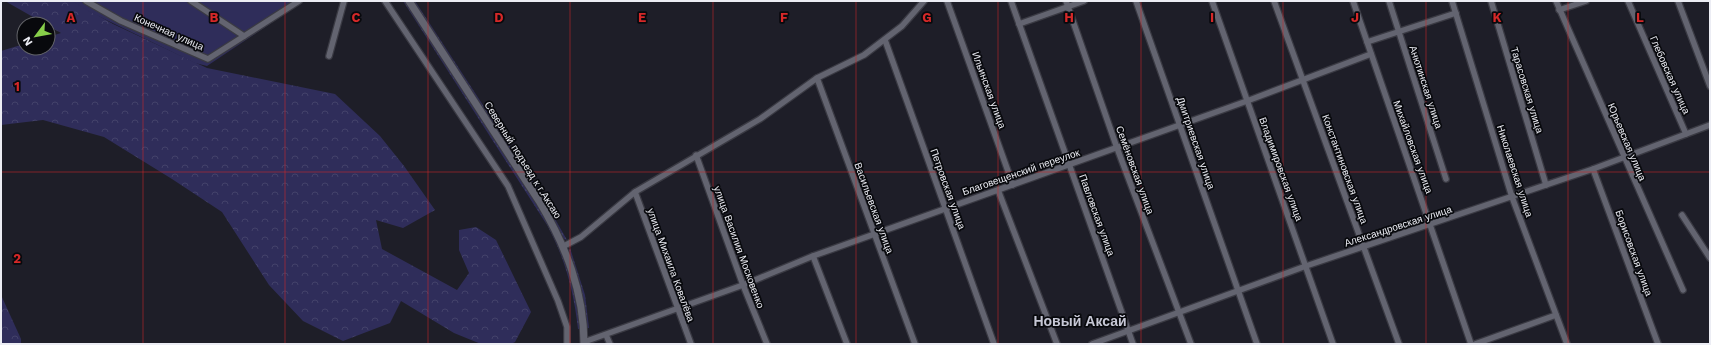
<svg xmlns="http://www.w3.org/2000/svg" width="1711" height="345" font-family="'Work Sans',sans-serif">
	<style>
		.grass { fill: url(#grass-dots) }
		.forest { fill: url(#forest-crowns) }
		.garden { fill: #2f2d5a }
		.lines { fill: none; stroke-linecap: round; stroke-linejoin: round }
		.minor-casing { stroke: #3a3a43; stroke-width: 8 }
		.tertiary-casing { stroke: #3a3a43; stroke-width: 9 }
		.minor { stroke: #636470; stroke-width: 5.5 }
		.tertiary { stroke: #636470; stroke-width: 7 }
		.grid { fill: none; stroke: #d62828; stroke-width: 1; stroke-opacity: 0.55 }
		.labels { text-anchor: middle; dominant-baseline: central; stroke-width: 3.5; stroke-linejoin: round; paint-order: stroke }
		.street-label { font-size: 10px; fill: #ecedf4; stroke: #08090d }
		.district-label { font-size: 14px; font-weight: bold; fill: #c7c8d6; stroke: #08090d }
		.grid-label { font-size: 13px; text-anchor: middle; font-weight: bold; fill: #d62828; stroke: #08090d; stroke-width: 3.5; stroke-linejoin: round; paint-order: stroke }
	</style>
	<defs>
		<pattern id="grass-dots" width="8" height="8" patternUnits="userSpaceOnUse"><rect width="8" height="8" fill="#2f2d5a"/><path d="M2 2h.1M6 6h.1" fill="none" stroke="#43426a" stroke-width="1.8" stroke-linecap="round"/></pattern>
		<pattern id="forest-crowns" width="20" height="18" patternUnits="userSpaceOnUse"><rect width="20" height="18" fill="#2f2d5a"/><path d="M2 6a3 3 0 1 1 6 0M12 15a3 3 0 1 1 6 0" fill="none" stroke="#43426a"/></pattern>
	</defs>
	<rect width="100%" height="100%" fill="#1e1e28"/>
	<g class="grass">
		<path d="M403 1H406C434 44 462 87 490 130 532 195 572 250 580 329H578C574 292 565 258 547 225Z"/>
		<path d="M413 1H415L539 191 567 240 564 239 537 192Z"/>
		<path d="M570 248 585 295 589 328H587L580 283 569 251Z"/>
	</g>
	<g class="forest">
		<path d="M5 1H73L113 24 207 68 335 94 380 136 404 166 435 210 403 228 376 220 382 249 457 290 469 273 459 250V230L476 227 496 240 531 312 515 342 511 344H481L454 333 401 301 390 323 343 341 303 321 269 285 222 212 172 179 104 137 43 120 1 125V51L24 44V48H48V37L61 33Z"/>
		<path d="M1 295 21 339V344H1Z"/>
	</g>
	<path class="garden" d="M72 1H304L207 66 195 63 92 13Z"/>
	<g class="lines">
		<defs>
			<g id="minor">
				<path d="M86 1 121 21 208 59 299 1"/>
				<path d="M191 1 244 36"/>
				<path d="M385 1 508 186 558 301 567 327V344"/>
				<path d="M947 1 1013 185"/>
				<path d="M1011 1 1133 344"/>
				<path d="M1066 1 1117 148 1191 344"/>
				<path d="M1136 1 1257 344"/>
				<path d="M1212 1 1333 344"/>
				<path d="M1274 1 1399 344"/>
				<path d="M1353 1 1471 344"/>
				<path d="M1389 1 1446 179"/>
				<path d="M1452 1 1512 197 1567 344"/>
				<path d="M1491 1 1546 185"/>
				<path d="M1556 1 1683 290"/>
				<path d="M1628 1 1686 134"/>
				<path d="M1678 1 1710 86"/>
				<path d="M1559 10 1586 1"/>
				<path d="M1019 24 1084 1"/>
				<path d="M885 40 994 344"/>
				<path d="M1367 42 1456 13"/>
				<path d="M329 56 344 1"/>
				<path d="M817 78 915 344"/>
				<path d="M696 155 743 285 767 344"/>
				<path d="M1593 169 1658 344"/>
				<path d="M998 190 1057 344"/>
				<path d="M635 192 691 344"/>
				<path d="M1682 215 1710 258"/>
				<path d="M564 246 581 237 635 192 760 119 817 78 864 55 902 26 924 1"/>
				<path d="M813 256 847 344"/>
				<path d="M606 335 610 344"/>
				<path d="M584 342 743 285 813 256 1247 101 1371 54"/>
				<path d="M1092 344 1306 266 1593 169 1710 125"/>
				<path d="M1475 344 1556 315"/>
			</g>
			<path id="tertiary" d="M409 1 539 201C566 246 584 292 584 344"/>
		</defs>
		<use href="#minor" class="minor-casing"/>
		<use href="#tertiary" class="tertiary-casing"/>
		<use href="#minor" class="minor"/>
		<use href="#tertiary" class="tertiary"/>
	</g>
	<path class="grid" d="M143 1V344M285 1V344M428 1V344M570 1V344M713 1V344M856 1V344M998 1V344M1141 1V344M1283 1V344M1426 1V344M1568 1V344M1 172H1710"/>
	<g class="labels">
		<g class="street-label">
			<text transform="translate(169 32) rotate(24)">Конечная улица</text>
			<text transform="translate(1670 75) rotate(66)">Глебовская улица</text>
			<text transform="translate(1426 87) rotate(72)">Анютинская улица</text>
			<text transform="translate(989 90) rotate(70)">Ильинская улица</text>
			<text transform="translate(1527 90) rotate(73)">Тарасовская улица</text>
			<text transform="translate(1627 142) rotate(67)">Юрьевская улица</text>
			<text transform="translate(1196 143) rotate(71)">Дмитриевская улица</text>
			<text transform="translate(1413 147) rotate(70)">Михайловская улица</text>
			<text transform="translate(523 160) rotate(58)">Северный подъезд к г.Аксаю</text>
			<text transform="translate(1281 169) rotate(70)">Владимировская улица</text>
			<text transform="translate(1345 169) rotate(70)">Константиновская улица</text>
			<text transform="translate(1135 170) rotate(70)">Семёновская улица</text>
			<text transform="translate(1515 171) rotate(72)">Николаевская улица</text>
			<text transform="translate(1021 172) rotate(-19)">Благовещенский переулок</text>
			<text transform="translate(948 189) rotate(70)">Петровская улица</text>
			<text transform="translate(874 208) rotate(70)">Васильевская улица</text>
			<text transform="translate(1097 215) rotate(70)">Павловская улица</text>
			<text transform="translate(1398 226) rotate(-18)">Александровская улица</text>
			<text transform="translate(739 247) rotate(70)">улица Василия Московенко</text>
			<text transform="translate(1634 253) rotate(70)">Борисовская улица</text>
			<text transform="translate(671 265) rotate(70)">улица Михаила Ковалёва</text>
		</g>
		<g class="district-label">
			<text x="1080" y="321">Новый Аксай</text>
		</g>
	</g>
	<g class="grid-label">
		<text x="71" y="22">A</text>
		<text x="214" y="22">B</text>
		<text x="356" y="22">C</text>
		<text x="499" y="22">D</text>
		<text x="642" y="22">E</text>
		<text x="784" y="22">F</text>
		<text x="927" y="22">G</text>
		<text x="1069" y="22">H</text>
		<text x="1212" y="22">I</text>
		<text x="1355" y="22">J</text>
		<text x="1497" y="22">K</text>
		<text x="1640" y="22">L</text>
		<text x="17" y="91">1</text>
		<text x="17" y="263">2</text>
	</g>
	<rect width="1711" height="345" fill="none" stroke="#ecedf4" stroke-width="4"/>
	<g transform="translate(36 36) rotate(238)"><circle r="19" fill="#08090d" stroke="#636469"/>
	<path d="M0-3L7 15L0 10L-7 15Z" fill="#87cf4a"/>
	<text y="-6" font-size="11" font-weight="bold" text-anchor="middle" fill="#ecedf4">N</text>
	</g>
</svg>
